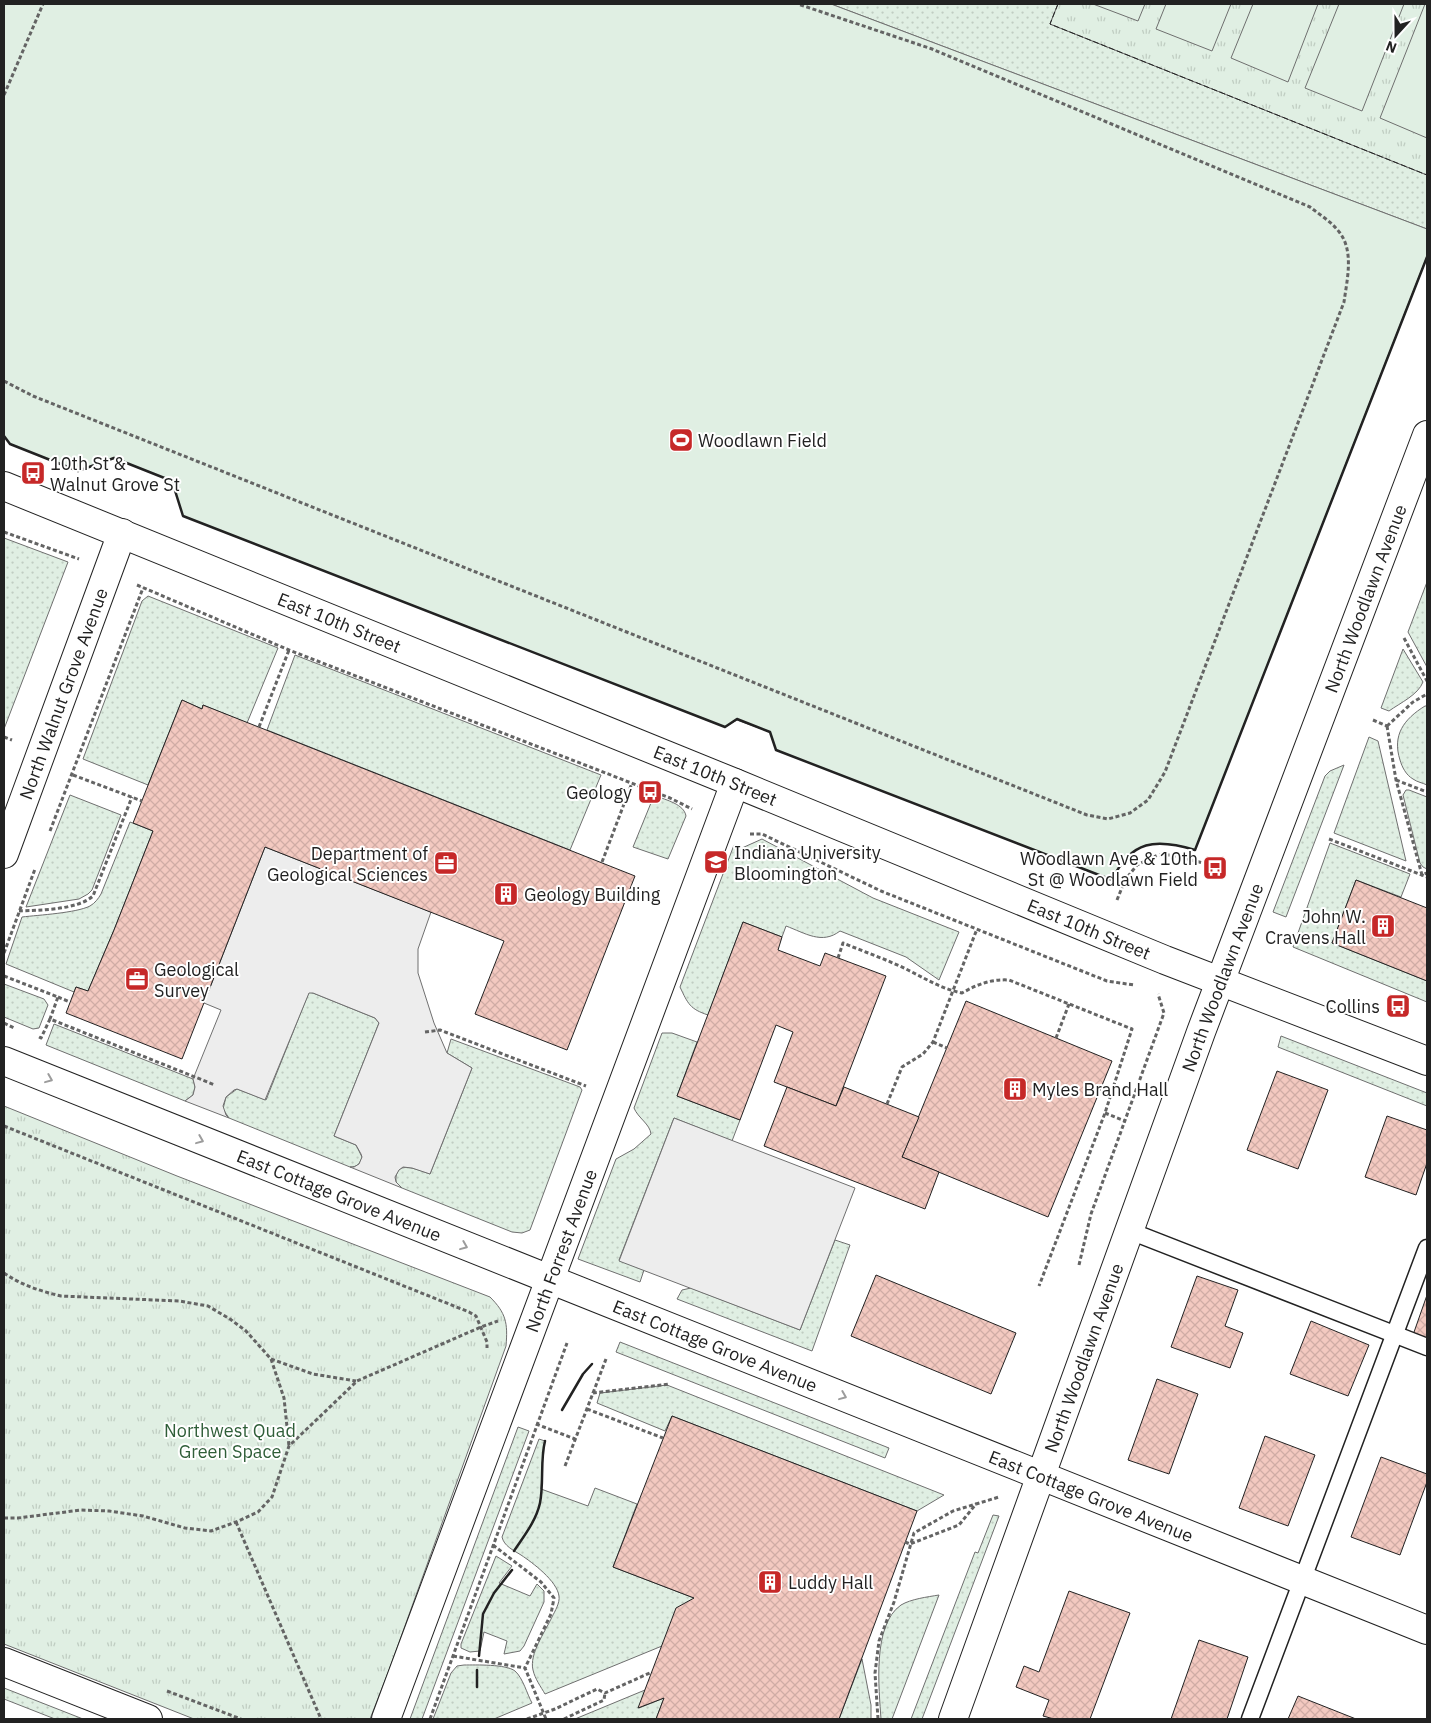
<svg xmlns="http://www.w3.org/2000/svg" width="1431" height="1723" font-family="'IBM Plex Sans',sans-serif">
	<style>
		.grass { fill: url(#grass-dots); stroke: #6f6f6f }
		.park { fill: url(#park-tufts); stroke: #6f6f6f }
		.pitch { fill: #e0efe3; stroke: #6f6f6f }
		.parking { fill: #ededed; stroke: #6f6f6f }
		.building { fill: url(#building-cross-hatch); stroke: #222 }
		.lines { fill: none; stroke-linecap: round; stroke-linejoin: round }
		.service-casing { stroke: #222; stroke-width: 19 }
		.minor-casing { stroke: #222; stroke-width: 30 }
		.tertiary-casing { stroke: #222; stroke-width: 30 }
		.path { stroke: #646464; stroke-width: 3; stroke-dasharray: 4 2.5; stroke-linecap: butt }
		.service { stroke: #fff; stroke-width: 16 }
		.minor { stroke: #fff; stroke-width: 28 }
		.tertiary { stroke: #fff; stroke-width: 28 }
		.fence { stroke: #222; stroke-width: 1; stroke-dasharray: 6 2.5; stroke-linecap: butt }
		.wall { stroke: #222; stroke-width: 2.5 }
		.oneway { stroke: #9c9c9c }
		.labels { text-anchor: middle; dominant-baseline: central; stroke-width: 4; stroke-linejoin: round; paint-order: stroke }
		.poi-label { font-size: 18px; fill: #222; stroke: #fff; text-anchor: start }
		.street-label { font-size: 18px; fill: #222; stroke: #fff }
		.park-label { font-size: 18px; fill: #2f5e38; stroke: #fff }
	</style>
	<defs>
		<pattern id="grass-dots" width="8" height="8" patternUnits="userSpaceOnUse" patternTransform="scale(1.25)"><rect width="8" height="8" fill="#e0efe3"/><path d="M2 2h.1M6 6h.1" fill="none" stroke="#c0cdc2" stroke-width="1.8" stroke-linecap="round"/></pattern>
		<pattern id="park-tufts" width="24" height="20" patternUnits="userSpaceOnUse" patternTransform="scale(1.25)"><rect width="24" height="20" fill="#e0efe3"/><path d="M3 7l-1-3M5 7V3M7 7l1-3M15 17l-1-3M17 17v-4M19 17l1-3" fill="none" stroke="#c0cdc2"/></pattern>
		<pattern id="building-cross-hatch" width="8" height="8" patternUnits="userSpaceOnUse" patternTransform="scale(1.25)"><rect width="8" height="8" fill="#f3c9c0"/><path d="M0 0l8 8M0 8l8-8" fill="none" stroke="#d0aca5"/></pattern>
	</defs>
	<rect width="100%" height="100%" fill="#fff"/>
	<g class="grass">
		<path d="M831 4H1058L1050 24 1427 175V229Z"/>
		<path d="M4 538 68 562 4 729Z"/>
		<path d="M1427 582V667L1408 632Z"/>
		<path d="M148 596 278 648 247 723 203 705 202 709 182 700 148 785 83 759 142 601Z"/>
		<path d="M1403 649 1423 682C1418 695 1400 703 1389 711L1381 708Z"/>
		<path d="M295 655 601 775 570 850 267 730Z"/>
		<path d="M1425 706H1427V785C1423 783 1417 782 1413 779 1406 775 1402 767 1400 760 1392 735 1404 719 1425 706Z"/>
		<path d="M1369 737 1378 741 1406 861 1334 833Z"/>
		<path d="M1344 765 1286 917 1273 912 1325 776 1330 771Z"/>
		<path d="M1406 790H1409L1427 797V869L1423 867 1420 863 1403 795Z"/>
		<path d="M70 795 121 815 92 890 88 894 79 899 26 907Z"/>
		<path d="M656 796C666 800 684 804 686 816L668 859 633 847 653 798Z"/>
		<path d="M130 822 153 831 114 930 88 991 76 987 74 992 6 964 22 917C39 915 76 913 90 906 95 903 98 899 101 894Z"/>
		<path d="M762 839 873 898 959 932 939 980 906 957 840 931C822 945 805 933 786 926L782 937 743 922 708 1015C690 1009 688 1004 680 987L734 845 742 848Z"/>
		<path d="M1330 843 1410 874 1401 897 1356 880 1332 943 1427 981V1002L1293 947Z"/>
		<path d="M4 984 44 999 48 1005 39 1028 33 1029 4 1017Z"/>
		<path d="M309 992 313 993 375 1018 379 1023 334 1136 356 1145 362 1157C360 1164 357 1167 350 1167L229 1118 223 1109 226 1097 237 1089 266 1100Z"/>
		<path d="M54 1024 193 1079 195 1087 193 1095 185 1101 46 1045Z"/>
		<path d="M662 1033H672L697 1042 677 1096 740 1120 732 1141 674 1118 619 1260 644 1270 640 1282 578 1259 616 1159 634 1149 651 1134C650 1124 638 1118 634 1108Z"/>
		<path d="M1281 1036 1427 1093V1106L1278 1047Z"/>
		<path d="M451 1039 580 1087 582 1090 530 1230 522 1233 512 1232 402 1188 396 1182C394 1158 418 1170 430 1174L472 1068 447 1053Z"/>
		<path d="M835 1240 850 1245 812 1351 677 1299 682 1290 691 1288 800 1330Z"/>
		<path d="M620 1342 889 1448 885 1458 616 1352Z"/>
		<path d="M667 1385 944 1495 917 1511 672 1416 665 1431 597 1403 600 1393Z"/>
		<path d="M518 1427 529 1431 422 1719H410Z"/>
		<path d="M539 1439 545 1441 543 1451 541 1489 588 1506 595 1488 637 1504 613 1567 694 1598 662 1646 545 1694C541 1687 535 1679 533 1670 529 1654 545 1632 552 1617 555 1611 560 1603 559 1596 557 1581 533 1563 521 1555 513 1550 504 1546 502 1537Z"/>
		<path d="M993 1515 999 1516 922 1719H911L975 1552 978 1553Z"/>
		<path d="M496 1556 512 1566 499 1583 530 1596 537 1584 544 1591V1602L524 1646 520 1651 504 1654 507 1641 484 1632 480 1651 470 1652 461 1648V1644Z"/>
		<path d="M939 1595 892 1719H881C879 1689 872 1625 901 1605 911 1599 927 1597 939 1595Z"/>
		<path d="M862 1659 871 1705V1719H839Z"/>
		<path d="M464 1665C476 1665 506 1664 515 1671 523 1678 527 1694 532 1703L494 1719H433L451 1673 457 1666Z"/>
		<path d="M4 1688 83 1719H55L4 1699Z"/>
		<path d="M645 1690 639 1708 664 1698 656 1719H575Z"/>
	</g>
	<g class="park">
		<path d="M1058 4H1427V175L1050 24Z"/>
		<path d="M4 1106 177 1176 490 1297C506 1313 508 1323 506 1346L389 1670 370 1719H194L4 1644Z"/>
	</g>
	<g class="pitch">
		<path d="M4 4H831L1427 229V256L1195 850C1156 838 1131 840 1112 880L776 750 770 732 737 720 725 727 183 516 172 481 114 458 78 471 10 444 4 436Z"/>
		<path d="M1093 4H1145L1138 21Z"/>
		<path d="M1166 4H1231L1212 51 1156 29Z"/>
		<path d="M1253 4H1318L1288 82 1231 58Z"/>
		<path d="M1339 4H1404L1362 111 1305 88Z"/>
		<path d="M1425 4H1427V138L1380 118Z"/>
	</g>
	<g class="parking">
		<path d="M265 847 431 912 418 949V973L434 1023 447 1053 472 1068 430 1174 412 1168 403 1167 399 1170 395 1177 396 1182 402 1188 350 1167H354L359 1164 362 1157 361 1154 356 1145 334 1136 379 1023 375 1018 313 993H309L265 1100 237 1089 234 1090 226 1097 223 1106 226 1115 229 1118 185 1101 193 1095 195 1087 193 1079 221 1010 204 1003Z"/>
		<path d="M674 1118 855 1188 800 1330 619 1261Z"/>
	</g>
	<g class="building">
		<path d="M182 700 202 709 203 705 635 876 567 1050 475 1014 504 941 265 847 182 1059 66 1013 76 987 88 991 114 930 153 831 133 823Z"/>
		<path d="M1356 880 1427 908V981L1332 943Z"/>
		<path d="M743 922 782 937 778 950 820 966 825 953 886 976 836 1106 774 1082 793 1032 776 1025 740 1120 677 1096Z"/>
		<path d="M966 1001 1112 1061 1048 1217 902 1157Z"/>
		<path d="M1277 1071 1328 1090 1298 1169 1247 1150Z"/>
		<path d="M787 1087 836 1106 844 1087 919 1117 902 1157 939 1172 925 1209 764 1146Z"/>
		<path d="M1387 1116 1427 1130V1163L1416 1195 1365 1177Z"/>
		<path d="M876 1275 1016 1333 991 1394 851 1336Z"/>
		<path d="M1197 1276 1238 1290 1225 1326 1243 1333 1230 1368 1171 1347Z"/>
		<path d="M1427 1295V1340L1413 1335Z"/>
		<path d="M1311 1321 1369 1345 1348 1396 1290 1374Z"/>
		<path d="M1157 1379 1198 1394 1169 1474 1128 1460Z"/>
		<path d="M672 1416 917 1511 839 1719H656L664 1698 638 1708 676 1608 694 1598 613 1567Z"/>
		<path d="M1265 1436 1315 1455 1288 1526 1239 1508Z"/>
		<path d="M1381 1457 1427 1474V1482L1400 1555 1351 1537Z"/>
		<path d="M1069 1591 1130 1613 1090 1719H1054L1043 1716 1049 1700 1016 1687 1024 1666 1039 1672Z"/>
		<path d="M1199 1640 1248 1657 1227 1719H1171Z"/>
		<path d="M1298 1696 1356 1719H1288Z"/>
	</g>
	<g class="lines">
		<defs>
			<g id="service">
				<path d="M1130 1231 1427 1347"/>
				<path d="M1250 1719 1427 1248"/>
			</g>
			<g id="minor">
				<path id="s1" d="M4 854 122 533"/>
				<path id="s2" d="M4 1061 1427 1630"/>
				<path d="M4 1662 148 1719"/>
				<path id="s3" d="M386 1719 735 783"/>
			</g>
			<g id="tertiary">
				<path id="s4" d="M4 486 735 783 1165 960 1427 1061"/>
				<path id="s5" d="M953 1719 1201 1032 1427 435"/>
			</g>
		</defs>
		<use href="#service" class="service-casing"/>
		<use href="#minor" class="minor-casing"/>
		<use href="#tertiary" class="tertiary-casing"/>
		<g class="path">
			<path d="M4 95 43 4"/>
			<path d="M4 381 33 396 1087 815 1108 819 1130 813 1148 800 1165 772 1344 302C1347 280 1354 252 1340 233 1332 222 1320 215 1310 207L932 49 798 4"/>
			<path d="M4 532 79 559"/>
			<path d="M137 585 289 650 670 798 692 809"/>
			<path d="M1404 638 1427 681"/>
			<path d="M1373 720 1387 726"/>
			<path d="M1387 726 1396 780 1422 875 1427 873"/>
			<path d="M1387 726 1413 702 1427 694"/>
			<path d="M259 727 289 650"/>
			<path d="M4 737 12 740"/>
			<path d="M73 775 142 801"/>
			<path d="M1396 780 1427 792"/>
			<path d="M50 831 143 588"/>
			<path d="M750 834H762L881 891 1107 981 1134 985"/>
			<path d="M1329 839 1427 877"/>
			<path d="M602 862 632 783"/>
			<path d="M1117 900 1125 880 1137 865 1158 855H1171L1215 866"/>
			<path d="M19 911C40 910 77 910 93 896L132 797"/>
			<path d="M4 953 35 869"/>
			<path d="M838 958 843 943C865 952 888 960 908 970 926 979 942 989 962 993 978 984 991 979 1009 980L1132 1029 1105 1113 1039 1286"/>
			<path d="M4 976 58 997 50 1019"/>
			<path d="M58 997 70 1002"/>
			<path d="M4 1023 14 1028"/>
			<path d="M425 1032 440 1030 586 1086"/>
			<path d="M39 1037 41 1038 50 1019 215 1085"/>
			<path d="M1056 1038 1069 1004"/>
			<path d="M933 1042 947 1048"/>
			<path d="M887 1104 902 1067 923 1054 933 1042 977 929"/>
			<path d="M1105 1113 1125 1121"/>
			<path d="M4 1126 469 1312 476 1316 487 1342V1348"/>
			<path d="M1079 1265 1091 1214 1164 1013 1158 994"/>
			<path d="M4 1273C21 1285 40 1291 61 1296L179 1301 208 1306 230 1319 246 1331 271 1359 284 1398 289 1446"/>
			<path d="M271 1359 313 1374 356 1381"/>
			<path d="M593 1393 606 1359"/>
			<path d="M587 1409 663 1438"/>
			<path d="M536 1424 575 1439"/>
			<path d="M565 1466 593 1393 670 1384"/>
			<path d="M4 1518H18L81 1510 109 1511 143 1516 185 1528 211 1531 236 1522 258 1512 272 1497 289 1446 357 1381 481 1327 498 1321"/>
			<path d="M236 1522 321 1719"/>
			<path d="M905 1542 910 1544 959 1525 976 1504 999 1497"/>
			<path d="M493 1545 541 1582 554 1598 551 1614 525 1668 546 1719"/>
			<path d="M453 1656 525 1668"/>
			<path d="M167 1691 241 1719"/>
			<path d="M430 1719 567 1343"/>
			<path d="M527 1719 555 1709 597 1689 605 1693 652 1672"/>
			<path d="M564 1719 604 1700 605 1693"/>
			<path d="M878 1719 875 1673 879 1641 894 1602 914 1533 953 1511 976 1504"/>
		</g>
		<use href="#service" class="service"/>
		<use href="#minor" class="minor"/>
		<use href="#tertiary" class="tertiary"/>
		<path class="fence" d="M1058 4 1050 24 1427 175"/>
		<g class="wall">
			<path d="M4 436 10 444 78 471 114 458 172 481 183 516 725 727 737 719 770 732 776 750 1112 880C1131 840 1156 838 1195 850L1427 257"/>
			<path d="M562 1410 583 1374 592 1364"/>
			<path d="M514 1551C524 1536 536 1521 540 1503 544 1483 540 1461 545 1441"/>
			<path d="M479 1656 483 1614 494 1593 512 1570"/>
			<path d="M477 1670V1687"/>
		</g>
	</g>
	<defs><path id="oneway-chevron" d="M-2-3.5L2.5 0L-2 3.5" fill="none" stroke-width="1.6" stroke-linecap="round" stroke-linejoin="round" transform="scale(1.25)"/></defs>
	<g class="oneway">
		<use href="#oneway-chevron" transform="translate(49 1079) rotate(22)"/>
		<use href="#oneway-chevron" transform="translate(200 1140) rotate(22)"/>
		<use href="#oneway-chevron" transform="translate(464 1246) rotate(22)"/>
		<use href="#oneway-chevron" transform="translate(843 1396) rotate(22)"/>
	</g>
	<defs>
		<symbol id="stadium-square" viewBox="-11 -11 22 22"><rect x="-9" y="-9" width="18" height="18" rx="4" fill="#c62828" stroke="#fff"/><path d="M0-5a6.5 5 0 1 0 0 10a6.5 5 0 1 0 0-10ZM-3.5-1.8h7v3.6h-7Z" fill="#fff"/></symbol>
		<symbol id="bus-square" viewBox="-11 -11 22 22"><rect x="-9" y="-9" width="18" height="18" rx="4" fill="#c62828" stroke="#fff"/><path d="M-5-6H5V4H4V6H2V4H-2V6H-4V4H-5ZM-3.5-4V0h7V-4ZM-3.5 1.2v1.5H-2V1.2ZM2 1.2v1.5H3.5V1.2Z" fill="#fff"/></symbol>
		<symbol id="university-square" viewBox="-11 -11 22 22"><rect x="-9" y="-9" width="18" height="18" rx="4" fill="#c62828" stroke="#fff"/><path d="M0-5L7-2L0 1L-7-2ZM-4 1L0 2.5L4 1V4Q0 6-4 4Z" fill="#fff"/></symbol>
		<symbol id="office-square" viewBox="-11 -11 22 22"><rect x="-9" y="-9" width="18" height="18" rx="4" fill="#c62828" stroke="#fff"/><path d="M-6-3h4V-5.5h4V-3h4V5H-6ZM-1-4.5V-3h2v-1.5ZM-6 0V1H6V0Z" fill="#fff"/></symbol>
		<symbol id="building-square" viewBox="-11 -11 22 22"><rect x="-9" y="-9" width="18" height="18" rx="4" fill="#c62828" stroke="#fff"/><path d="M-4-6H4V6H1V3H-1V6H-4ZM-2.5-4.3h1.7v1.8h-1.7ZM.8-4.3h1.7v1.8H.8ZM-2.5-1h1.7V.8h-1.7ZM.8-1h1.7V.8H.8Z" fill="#fff"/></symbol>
	</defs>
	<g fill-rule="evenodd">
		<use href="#stadium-square" x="667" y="426" width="28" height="28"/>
		<use href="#bus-square" x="19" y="459" width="28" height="28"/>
		<use href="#bus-square" x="636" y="778" width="28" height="28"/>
		<use href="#university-square" x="702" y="848" width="28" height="28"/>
		<use href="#office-square" x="432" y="849" width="28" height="28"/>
		<use href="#bus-square" x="1201" y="854" width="28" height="28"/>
		<use href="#building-square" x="492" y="880" width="28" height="28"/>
		<use href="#building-square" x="1369" y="912" width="28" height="28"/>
		<use href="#office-square" x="123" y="965" width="28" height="28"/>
		<use href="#bus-square" x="1384" y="992" width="28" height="28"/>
		<use href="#building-square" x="1001" y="1075" width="28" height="28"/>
		<use href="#building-square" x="756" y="1568" width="28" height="28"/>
	</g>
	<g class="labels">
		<g class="poi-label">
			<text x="698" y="440">Woodlawn Field</text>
			<text x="50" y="463">10th St &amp;<tspan x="50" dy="21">Walnut Grove St</tspan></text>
			<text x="632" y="792" text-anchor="end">Geology</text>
			<text x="734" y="852">Indiana University<tspan x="734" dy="21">Bloomington</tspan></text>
			<text x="428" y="853" text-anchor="end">Department of<tspan x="428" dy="21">Geological Sciences</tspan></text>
			<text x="1198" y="858" text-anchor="end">Woodlawn Ave &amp; 10th<tspan x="1198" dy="21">St @ Woodlawn Field</tspan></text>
			<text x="524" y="894">Geology Building</text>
			<text x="1366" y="916" text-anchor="end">John W.<tspan x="1366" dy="21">Cravens Hall</tspan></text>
			<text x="154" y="969">Geological<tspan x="154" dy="21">Survey</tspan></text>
			<text x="1380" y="1006" text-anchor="end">Collins</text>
			<text x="1032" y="1089">Myles Brand Hall</text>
			<text x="788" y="1582">Luddy Hall</text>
		</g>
		<g class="street-label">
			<text stroke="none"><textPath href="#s5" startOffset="1194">North Woodlawn Avenue</textPath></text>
			<text stroke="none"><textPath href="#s4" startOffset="362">East 10th Street</textPath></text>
			<text stroke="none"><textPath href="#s1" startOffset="171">North Walnut Grove Avenue</textPath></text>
			<text stroke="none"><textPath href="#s4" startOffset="768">East 10th Street</textPath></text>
			<text stroke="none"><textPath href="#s4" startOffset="1172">East 10th Street</textPath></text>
			<text stroke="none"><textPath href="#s5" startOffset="789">North Woodlawn Avenue</textPath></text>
			<text stroke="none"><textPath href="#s2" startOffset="361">East Cottage Grove Avenue</textPath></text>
			<text stroke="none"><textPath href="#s3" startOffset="500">North Forrest Avenue</textPath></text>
			<text stroke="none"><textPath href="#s2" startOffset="766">East Cottage Grove Avenue</textPath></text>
			<text stroke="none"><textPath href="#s5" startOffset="384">North Woodlawn Avenue</textPath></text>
			<text stroke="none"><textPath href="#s2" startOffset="1171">East Cottage Grove Avenue</textPath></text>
		</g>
		<g class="park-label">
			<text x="230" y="1430">Northwest Quad<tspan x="230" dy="21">Green Space</tspan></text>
		</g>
	</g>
	<rect width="1431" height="1723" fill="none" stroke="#222222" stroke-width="10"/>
	<g transform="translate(1396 35) rotate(201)" stroke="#ffffff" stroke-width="4" paint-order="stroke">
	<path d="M0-4L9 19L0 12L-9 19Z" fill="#222222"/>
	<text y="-8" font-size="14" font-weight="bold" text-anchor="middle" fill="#222222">N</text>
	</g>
</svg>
